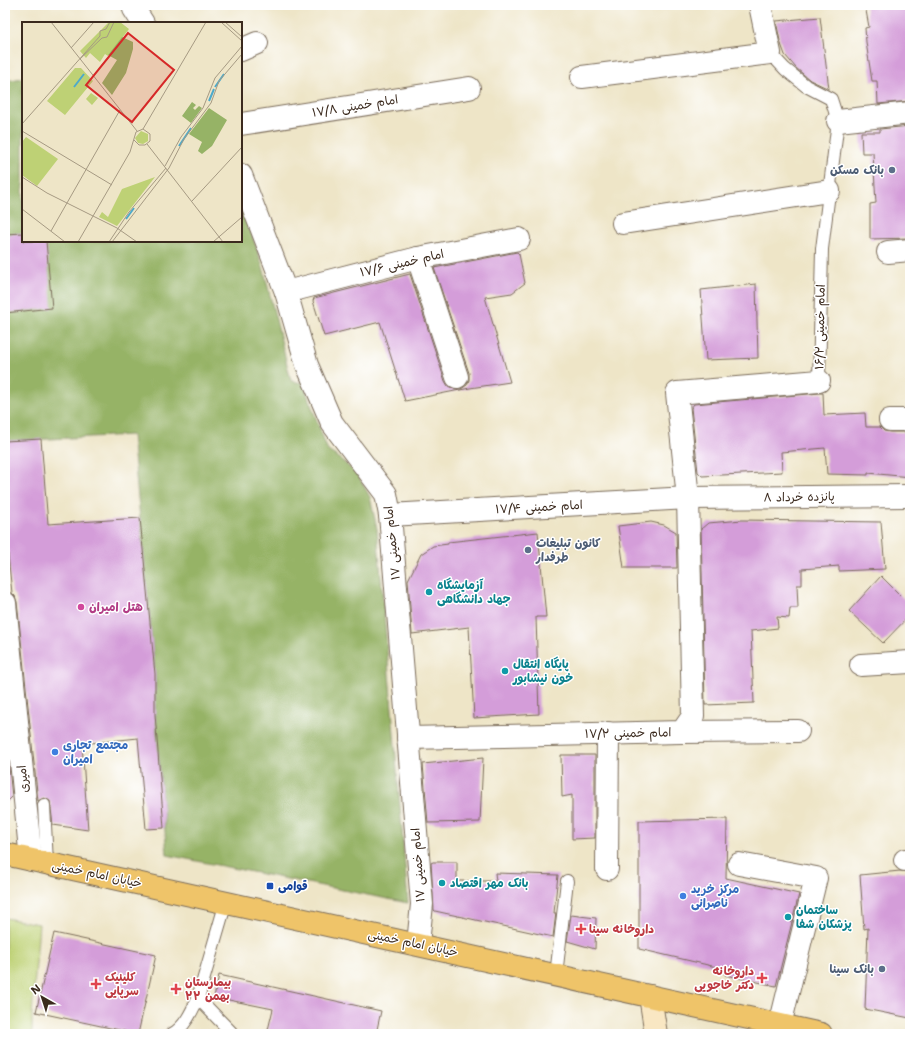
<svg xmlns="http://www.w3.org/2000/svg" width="915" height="1039" font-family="'Shantell Sans','Playpen Sans Arabic',sans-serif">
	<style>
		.green { fill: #bed175; stroke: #7c7e4a }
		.forest { fill: #96b366; stroke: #686e42 }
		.building { fill: #d49dd9 }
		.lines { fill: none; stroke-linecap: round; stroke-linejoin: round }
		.lane-casing { stroke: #7a6b59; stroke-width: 14 }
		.street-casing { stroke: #7a6b59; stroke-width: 24 }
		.secondary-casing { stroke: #7a6b59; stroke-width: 24 }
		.primary-casing { stroke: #7a6b59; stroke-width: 24 }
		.lane { stroke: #fff; stroke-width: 12 }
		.street { stroke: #fff; stroke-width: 22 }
		.secondary { stroke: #f9e7c3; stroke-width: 22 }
		.primary { stroke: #efc469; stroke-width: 22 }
		.service-dot { fill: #5c6f8a; stroke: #fff; stroke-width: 1.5 }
		.culture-dot { fill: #0f9aa8; stroke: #fff; stroke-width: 1.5 }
		.hotel-dot { fill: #d1479c; stroke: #fff; stroke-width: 1.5 }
		.shop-dot { fill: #3f7fe0; stroke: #fff; stroke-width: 1.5 }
		.transit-dot { fill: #1a4fb4; stroke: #fff; stroke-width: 1.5 }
		.health-dot { fill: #e0444e; stroke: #fff; stroke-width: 1.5 }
		.labels { text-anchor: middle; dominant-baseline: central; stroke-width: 3; stroke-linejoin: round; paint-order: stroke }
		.street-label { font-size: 12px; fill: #3b2a1e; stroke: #fff }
		.service-label { font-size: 12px; font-weight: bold; fill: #4e5e75; stroke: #fff; text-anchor: end }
		.culture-label { font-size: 12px; font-weight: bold; fill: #0d838f; stroke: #fff; text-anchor: start }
		.hotel-label { font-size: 12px; font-weight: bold; fill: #b23c85; stroke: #fff; text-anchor: start }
		.shop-label { font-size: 12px; font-weight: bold; fill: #366cbe; stroke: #fff; text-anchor: start }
		.transit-label { font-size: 12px; font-weight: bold; fill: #164399; stroke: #fff; text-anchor: start }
		.health-label { font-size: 12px; font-weight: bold; fill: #be3a42; stroke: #fff; text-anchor: start }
		.inset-river { fill: none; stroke: #4daacb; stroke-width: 2 }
		.inset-road { fill: none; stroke: #a69a83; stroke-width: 1 }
		.view { fill: #d62828; fill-opacity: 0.15; stroke: #d62828; stroke-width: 2 }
		.inset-edge { fill: none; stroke: #3b2a1e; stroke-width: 2 }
	</style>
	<rect width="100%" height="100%" fill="#fff"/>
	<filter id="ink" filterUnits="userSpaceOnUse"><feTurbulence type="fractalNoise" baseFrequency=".025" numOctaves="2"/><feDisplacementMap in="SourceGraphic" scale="8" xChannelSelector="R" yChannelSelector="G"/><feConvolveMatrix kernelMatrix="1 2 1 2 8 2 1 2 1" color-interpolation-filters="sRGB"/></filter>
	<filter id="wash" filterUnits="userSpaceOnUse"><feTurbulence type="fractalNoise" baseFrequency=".012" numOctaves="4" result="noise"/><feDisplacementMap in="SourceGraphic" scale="16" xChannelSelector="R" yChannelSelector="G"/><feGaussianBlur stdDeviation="0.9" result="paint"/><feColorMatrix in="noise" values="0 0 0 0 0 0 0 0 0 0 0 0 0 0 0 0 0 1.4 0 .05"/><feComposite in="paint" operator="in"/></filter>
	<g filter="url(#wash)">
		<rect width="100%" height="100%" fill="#eee5c7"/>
		<path class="green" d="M5 918 39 924 32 1014V1034H5Z"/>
		<path class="forest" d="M23 78V241H241V203L263 267 291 381 303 383 328 451 339 458 357 474 370 497 377 529 408 903 167 855 155 714V674L132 435 5 441V81Z"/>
		<g id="blocks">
			<g class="building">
				<path d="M865 5H910V101L878 104 877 81H872L866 42 865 28 869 27Z"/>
				<path d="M820 17 829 89 810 80 796 68 785 55 780 41 776 21Z"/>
				<path d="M910 126V238L870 239V204L876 203 873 153H862L861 132H880V129Z"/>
				<path d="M23 233V241H46L52 308 5 313V234Z"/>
				<path d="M517 252 519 254 525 283 512 293 485 297 510 382 470 388 405 401 380 322 324 336 313 301 314 298 410 274 445 381 448 386 454 389H461L467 385 469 380V373L434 268Z"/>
				<path d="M756 284 758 358 706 360 701 290Z"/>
				<path d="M820 393H823L824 415 865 413 866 427H880L884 431 890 432H910V477L868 473V475L827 474 825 448 781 452 782 472 702 476 698 472 691 408 694 404Z"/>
				<path d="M41 439 48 524 140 518 155 674V714L164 828 146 829 138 738 82 744 88 830 53 825 50 801 44 798 38 801 17 602 15 596 12 593 5 526V441Z"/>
				<path d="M742 520 881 522 885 569 839 571V566L802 569V585H797L798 608H790L789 618 777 617 778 628 751 631 754 703 705 705 701 529 708 523Z"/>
				<path d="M651 522 664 525 676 532 677 568H624L618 526Z"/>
				<path d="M538 532 546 617H536L539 714 474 718 469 627 412 634 408 580 421 554 433 546 448 544V542Z"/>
				<path d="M881 576 910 605V615L883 643 849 611Z"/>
				<path d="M5 727 12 797 5 804Z"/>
				<path d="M561 755H595V838L572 839V795L562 797Z"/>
				<path d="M483 758 480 822 428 823 423 764Z"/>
				<path d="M727 819 726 878 799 894 776 986 725 975V969L639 949V821Z"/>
				<path d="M433 862H457V881H496L495 873 558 875 554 913H556L553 937 435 911 434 910 431 863Z"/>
				<path d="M900 871 910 872V1018L865 1009 868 928 864 929 860 875Z"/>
				<path d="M571 915 596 918 595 949 567 941Z"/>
				<path d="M54 933 156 955 138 1034 36 1012Z"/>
				<path d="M219 975 381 1011 376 1034H267L273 1009 214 997Z"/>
			</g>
		</g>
	</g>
	<g filter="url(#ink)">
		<use href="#blocks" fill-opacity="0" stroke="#7a6b59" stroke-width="1"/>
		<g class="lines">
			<defs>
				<g id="lane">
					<path d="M770 53 785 69 806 86 831 99 838 121 822 249 819 381"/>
					<path d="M44 805 47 863"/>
					<path d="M556 975 567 881"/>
					<path d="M198 998 233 1034"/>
					<path d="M172 1034C185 1027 192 1011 198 998L226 902"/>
				</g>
				<g id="street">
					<path d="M133 5 134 9 143 23"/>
					<path d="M241 50 257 43"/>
					<path d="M582 77 770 53 760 5"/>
					<path d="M838 121 910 113"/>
					<path d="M241 124 469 88"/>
					<path d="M241 175 286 292 307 365 332 423 386 494 390 515 422 904 418 944"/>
					<path d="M623 223 829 191"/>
					<path d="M888 252 910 250"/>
					<path d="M418 258 457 377"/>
					<path d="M286 292 418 258 519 239"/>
					<path d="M890 420H910"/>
					<path d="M390 515 688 498 910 496"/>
					<path d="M5 603 31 860"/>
					<path d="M861 665 910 662"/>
					<path d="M682 732 798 731"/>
					<path d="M408 738 682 732 693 716 688 498 677 393 819 381"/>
					<path d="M905 860H910"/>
					<path d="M739 864 816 878 780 1025"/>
					<path d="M607 869 608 733"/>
				</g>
				<path id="secondary" d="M650 996 656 1034"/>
				<path id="primary" d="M5 854 821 1034"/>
			</defs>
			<use href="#lane" class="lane-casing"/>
			<use href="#street" class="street-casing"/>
			<use href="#secondary" class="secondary-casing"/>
			<use href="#primary" class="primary-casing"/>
			<use href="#lane" class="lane"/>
			<use href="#street" class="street"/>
			<use href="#secondary" class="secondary"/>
			<use href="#primary" class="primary"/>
		</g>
	</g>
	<g class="service-dot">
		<circle cx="892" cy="170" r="4"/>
		<circle cx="528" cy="550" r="4"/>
		<circle cx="882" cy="969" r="4"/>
	</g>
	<g class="culture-dot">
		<circle cx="429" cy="592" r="4"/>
		<circle cx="505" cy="671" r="4"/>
		<circle cx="442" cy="883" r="4"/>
		<circle cx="788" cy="917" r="4"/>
	</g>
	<circle class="hotel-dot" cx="81" cy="607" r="4"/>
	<g class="shop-dot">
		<circle cx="55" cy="752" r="4"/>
		<circle cx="683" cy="896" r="4"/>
	</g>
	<rect class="transit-dot" x="266" y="882" width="8" height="8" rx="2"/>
	<g class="health-dot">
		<path d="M579 923h4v4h4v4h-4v4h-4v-4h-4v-4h4z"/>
		<path d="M760 972h4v4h4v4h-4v4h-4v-4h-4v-4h4z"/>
		<path d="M94 978h4v4h4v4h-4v4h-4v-4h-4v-4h4z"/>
		<path d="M174 983h4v4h4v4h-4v4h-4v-4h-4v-4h4z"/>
	</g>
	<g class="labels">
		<g class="street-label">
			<text transform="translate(355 106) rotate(-9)">امام خمینی ۱۷/۸</text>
			<text transform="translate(402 263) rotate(-13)">امام خمینی ۱۷/۶</text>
			<text transform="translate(820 327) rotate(-89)">امام خمینی ۱۶/۲</text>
			<text transform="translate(799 497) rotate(-1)">پانزده خرداد ۸</text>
			<text transform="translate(539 507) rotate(-3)">امام خمینی ۱۷/۴</text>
			<text transform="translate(392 543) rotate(-96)">امام خمینی ۱۷</text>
			<text transform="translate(628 733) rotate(-1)">امام خمینی ۱۷/۲</text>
			<text transform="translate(23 779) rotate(-96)">امیری</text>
			<text transform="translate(418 865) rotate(-94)">امام خمینی ۱۷</text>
			<text transform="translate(97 874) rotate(12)">خیابان امام خمینی</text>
			<text transform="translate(413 943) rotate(12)">خیابان امام خمینی</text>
		</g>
		<g class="service-label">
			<text x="884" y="170">بانک مسکن</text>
			<text x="536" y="543" text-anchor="start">کانون تبلیغات<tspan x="536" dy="14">طرفدار</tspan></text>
			<text x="874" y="969">بانک سینا</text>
		</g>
		<g class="culture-label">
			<text x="437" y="585">آزمایشگاه<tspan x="437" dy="14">جهاد دانشگاهی</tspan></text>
			<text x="513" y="664">پایگاه انتقال<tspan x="513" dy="14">خون نیشابور</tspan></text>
			<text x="450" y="883">بانک مهر اقتصاد</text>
			<text x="796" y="910">ساختمان<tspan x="796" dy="14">پزشکان شفا</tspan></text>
		</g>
		<g class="hotel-label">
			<text x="89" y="607">هتل امیران</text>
		</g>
		<g class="shop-label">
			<text x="63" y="745">مجتمع تجاری<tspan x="63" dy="14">امیران</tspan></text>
			<text x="691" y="889">مرکز خرید<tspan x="691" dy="14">ناصرانی</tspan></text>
		</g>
		<g class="transit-label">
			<text x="278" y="886">قوامی</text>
		</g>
		<g class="health-label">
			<text x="589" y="929">داروخانه سینا</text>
			<text x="754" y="971" text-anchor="end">داروخانه<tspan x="754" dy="14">دکتر خاجویی</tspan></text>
			<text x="105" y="977">کلینیک<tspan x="105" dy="14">سرپایی</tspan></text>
			<text x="185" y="982">بیمارستان<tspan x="185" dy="14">۲۲ بهمن</tspan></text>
		</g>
	</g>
	<g transform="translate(22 22)">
		<rect width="220" height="220" fill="#eee5c7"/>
		<path d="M87 0H98L107 7 86 34 83 32 78 40 68 31 64 36 58 29ZM53 46H59L71 59 43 93 25 79ZM69 71 76 76 70 83 64 77ZM119 109 126 112V119L121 122 116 121 113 116ZM4 115 36 137 15 164 0 153V120ZM133 155 95 204 77 195 80 190 86 195 100 167Z" fill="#bed175"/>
		<path d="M100 15 111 20V27L104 51 90 73 80 61 95 38 86 33ZM170 80 174 83 171 86 173 88 177 84 180 86 169 101 160 94ZM187 86 205 98 190 124 180 132 176 129 180 120 167 112Z" fill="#96b366"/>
		<path class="inset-river" d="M52 65 62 52M193 65 202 52M187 79 192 67M157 124 169 106M104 197 112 186"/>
		<path class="inset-road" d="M29 0 115 109M199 0 220 19M203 0 220 15M49 26 72 0M58 37 80 16 85 15 92 0M0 102 78 14V9L84 7 88 0M121 107 184 0M0 109 90 163M125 122 201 220M143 144 159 115 181 86 193 56 220 24M0 155 25 171 95 206 115 220M170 179 220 125M0 187 43 220M29 209 98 88M56 220 108 130 114 110 121 107 128 112V119L123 123H117L112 118M87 220 107 190 144 146M90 220 147 146 162 117 189 81 197 59 220 32M191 220 220 195"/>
		<path class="view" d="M106 11 152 48 110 100 64 63Z"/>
		<rect width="220" height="220" class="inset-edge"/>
	</g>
	<rect width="915" height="1039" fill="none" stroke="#fff" stroke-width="20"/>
	<g transform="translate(42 997) rotate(321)" stroke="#ffffff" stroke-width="3" paint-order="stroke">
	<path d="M0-3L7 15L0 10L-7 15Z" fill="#3b2a1e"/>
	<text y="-6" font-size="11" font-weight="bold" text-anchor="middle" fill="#3b2a1e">N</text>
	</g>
</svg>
